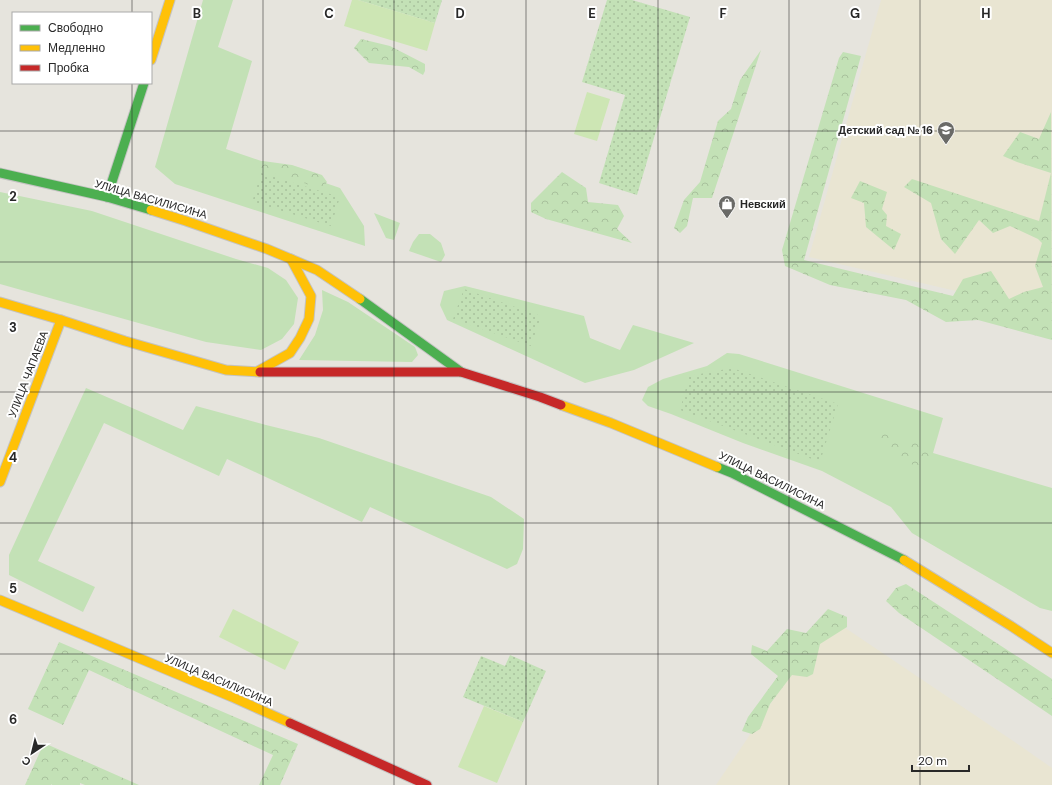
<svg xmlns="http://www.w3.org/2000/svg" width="1052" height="785" font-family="'DM Sans',sans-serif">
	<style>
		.education { fill: #e9e5d2 }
		.grass { fill: #c3e1b6 }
		.forest { fill: url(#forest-crowns) }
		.park { fill: url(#park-dots) }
		.pitch { fill: #cde6b4 }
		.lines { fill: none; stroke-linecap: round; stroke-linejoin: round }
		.fast-casing { stroke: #c4c3c2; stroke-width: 11 }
		.slow-casing { stroke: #c4c3c2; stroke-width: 11 }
		.jam-casing { stroke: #c4c3c2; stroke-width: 11 }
		.fast { stroke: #4caf50; stroke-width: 9 }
		.slow { stroke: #ffc107; stroke-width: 9 }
		.jam { stroke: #c62828; stroke-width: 9 }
		.grid { fill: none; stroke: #282828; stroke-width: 1; stroke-opacity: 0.55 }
		.labels { text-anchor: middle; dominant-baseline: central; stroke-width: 4; stroke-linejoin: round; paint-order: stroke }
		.poi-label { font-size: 11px; font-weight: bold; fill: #282828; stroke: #fff; text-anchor: end }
		.street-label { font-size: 11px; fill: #282828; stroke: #fff }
		.grid-label { font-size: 13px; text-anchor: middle; font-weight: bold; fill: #282828; stroke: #fff; stroke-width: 4; stroke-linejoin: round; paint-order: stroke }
	</style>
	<defs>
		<pattern id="forest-crowns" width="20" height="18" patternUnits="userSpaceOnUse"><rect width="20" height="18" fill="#c3e1b6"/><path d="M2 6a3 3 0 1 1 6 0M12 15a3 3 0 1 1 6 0" fill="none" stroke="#a8c19c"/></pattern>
		<pattern id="park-dots" width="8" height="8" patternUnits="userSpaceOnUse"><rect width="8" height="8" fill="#c3e1b6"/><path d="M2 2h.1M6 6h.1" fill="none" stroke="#a8c19c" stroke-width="1.8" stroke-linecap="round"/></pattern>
	</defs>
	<rect width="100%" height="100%" fill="#e6e4dd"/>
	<g class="education">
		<path d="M881 0H1052V313L809 257Z"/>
		<path d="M829 617 1019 745 1052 768V785H716Z"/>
	</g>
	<g class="grass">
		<path d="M203 0H233L218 47 252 61 226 149 340 188 364 226 365 246 175 184 155 167Z"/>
		<path d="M0 192 92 211 236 259 268 268 286 280 298 298 294 324 282 339 261 350 206 342 0 284Z"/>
		<path d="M374 213 400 223 394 240 386 238Z"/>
		<path d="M419 234H430L441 243 445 255 441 262 409 251 413 242Z"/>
		<path d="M465 286 584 316 590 338 620 350 633 325 694 343 634 370 585 383 447 320 440 305 444 291Z"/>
		<path d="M322 290 348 302 415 347 418 355 412 362 299 360 315 335 323 310Z"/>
		<path d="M727 353 739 354 943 418 933 453 1052 488V611L1040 608 912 533 891 507 822 471 743 443 671 414 648 406 642 400 648 387 663 379 707 366Z"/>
		<path d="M86 388 183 430 196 406 266 425 319 438 491 497 524 519 523 549 517 564 507 569 370 507 362 522 227 459 219 476 104 423 38 561 95 587 83 612 9 575V555Z"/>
	</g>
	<g class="forest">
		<path d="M361 39 390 46 425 64V71L423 75 409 67 369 63 354 48Z"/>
		<path d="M761 50 712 198H693L687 226 680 233 674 228 684 200 700 182 718 121 731 109 740 80Z"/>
		<path d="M843 52 861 56 804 260 953 296 963 279 991 271 1009 299 1024 292 1043 287 1035 266 1042 243 1038 239 1010 226 993 233 979 220 955 254 941 239 931 203 904 187 912 179 1039 221 1051 173 1017 162 1003 156 1020 132 1039 139 1051 112 1052 340 978 320 946 322 906 300 830 285 785 266 782 250 839 58Z"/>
		<path d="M263 161 292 165 322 175 327 182 324 187 318 188 258 167 256 162Z"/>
		<path d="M562 172 586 188 588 202 618 205 624 216 617 229 632 243 546 219 531 212V203Z"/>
		<path d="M860 181 887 192 882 209 887 215 886 226 901 234 894 250 866 227 864 203 851 198Z"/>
		<path d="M878 432 913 442 927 439 930 462 922 467 903 462 876 439Z"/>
		<path d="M906 584 1052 679V716L899 613 886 601 896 588Z"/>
		<path d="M828 609 847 617V627L820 644 813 674 807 677 792 675 770 704 760 729 752 734 742 731 748 717 778 676 751 654 752 645 767 651 787 629 806 633Z"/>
		<path d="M59 642 298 744 280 785H259L273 755 89 670 63 725 28 709Z"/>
		<path d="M44 743 139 785H85L80 783V785H52L51 784V785H25Z"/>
	</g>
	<g class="park">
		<path d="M358 0H442L435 23Z"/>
		<path d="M607 0H632L690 17 637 195 599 183 625 95 582 82Z"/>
		<path d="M261 173 340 197 331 226 252 202Z"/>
		<path d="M464 289 541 316 531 346 453 319Z"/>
		<path d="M732 368 838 404 820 462 680 410 689 376Z"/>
		<path d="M510 655 546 671 523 722 463 697 481 656 505 666Z"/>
	</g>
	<g class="pitch">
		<path d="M352 0H358L435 23 427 51 344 26Z"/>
		<path d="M587 92 610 99 597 141 574 134Z"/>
		<path d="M233 609 299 642 285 670 219 637Z"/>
		<path d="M484 706 523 722 497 783 458 767Z"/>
	</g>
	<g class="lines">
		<defs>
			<g id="fast">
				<path d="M0 173 107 197 151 210"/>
				<path d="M107 197 144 83"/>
				<path d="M360 299 461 372"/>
				<path d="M717 467 732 473 904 560"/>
			</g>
			<g id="slow">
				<path d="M151 60 170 0"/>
				<path d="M151 210 186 221 267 249 317 270 360 299"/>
				<path d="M0 302 61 320 125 341 226 370 260 372"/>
				<path d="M258 371 290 353 300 338 309 319 311 296 291 259"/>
				<path d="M561 405 611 423 717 467"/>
				<path d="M0 482 61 320"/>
				<path d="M904 560 1011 626 1052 653"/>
				<path d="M0 600 232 697 290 723"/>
			</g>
			<g id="jam">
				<path d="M260 372H461L540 397 561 405"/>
				<path d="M290 723 427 785"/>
			</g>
		</defs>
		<use href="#fast" class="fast-casing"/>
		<use href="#slow" class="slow-casing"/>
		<use href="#jam" class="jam-casing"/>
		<use href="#fast" class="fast"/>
		<use href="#slow" class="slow"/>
		<use href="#jam" class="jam"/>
	</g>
	<path class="grid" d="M132 0V13M263 0V785M394 0V785M526 0V785M658 0V785M789 0V785M920 0V785M132 83V785M0 131H1052M0 262H1052M0 392H1052M0 523H1052M0 654H1052"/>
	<defs>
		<symbol id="school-pin" viewBox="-11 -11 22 30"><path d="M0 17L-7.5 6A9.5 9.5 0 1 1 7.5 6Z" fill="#6a6a67" stroke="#fff"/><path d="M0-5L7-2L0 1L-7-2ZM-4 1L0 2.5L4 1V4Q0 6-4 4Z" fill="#fff"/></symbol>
		<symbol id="shop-pin" viewBox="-11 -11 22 30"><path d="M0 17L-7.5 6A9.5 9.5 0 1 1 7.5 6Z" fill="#6a6a67" stroke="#fff"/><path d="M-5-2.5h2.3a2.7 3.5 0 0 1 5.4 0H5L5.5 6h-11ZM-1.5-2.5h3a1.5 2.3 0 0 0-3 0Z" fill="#fff"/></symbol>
	</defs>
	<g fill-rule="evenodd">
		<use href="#school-pin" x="936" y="120" width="20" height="27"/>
		<use href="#shop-pin" x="717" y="194" width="20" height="27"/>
	</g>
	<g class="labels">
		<g class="poi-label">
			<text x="933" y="130">Детский сад № 16</text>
			<text x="740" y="204" text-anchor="start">Невский</text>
		</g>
		<g class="street-label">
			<text transform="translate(151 199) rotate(16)">УЛИЦА ВАСИЛИСИНА</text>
			<text transform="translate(28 374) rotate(-69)">УЛИЦА ЧАПАЕВА</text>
			<text transform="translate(772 480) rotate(26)">УЛИЦА ВАСИЛИСИНА</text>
			<text transform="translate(219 680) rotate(23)">УЛИЦА ВАСИЛИСИНА</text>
		</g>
	</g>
	<g class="grid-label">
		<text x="197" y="18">B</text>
		<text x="329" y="18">C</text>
		<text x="460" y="18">D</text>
		<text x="592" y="18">E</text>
		<text x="723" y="18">F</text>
		<text x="855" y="18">G</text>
		<text x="986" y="18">H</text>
		<text x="13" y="201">2</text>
		<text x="13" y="332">3</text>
		<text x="13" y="462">4</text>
		<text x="13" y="593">5</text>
		<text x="13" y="724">6</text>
	</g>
	<rect x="12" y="12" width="140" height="72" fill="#ffffff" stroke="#a9a9a9"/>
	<rect x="20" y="25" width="20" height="6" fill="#4caf50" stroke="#a9a9a9"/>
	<text x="48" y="32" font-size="12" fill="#282828">Свободно</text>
	<rect x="20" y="45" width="20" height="6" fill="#ffc107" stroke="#a9a9a9"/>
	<text x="48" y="52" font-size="12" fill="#282828">Медленно</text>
	<rect x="20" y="65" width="20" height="6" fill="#c62828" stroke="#a9a9a9"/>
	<text x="48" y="72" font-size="12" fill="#282828">Пробка</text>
	<g transform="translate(32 753) rotate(215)" stroke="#ffffff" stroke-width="3" paint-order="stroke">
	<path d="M0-3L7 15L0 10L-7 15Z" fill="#282828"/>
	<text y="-6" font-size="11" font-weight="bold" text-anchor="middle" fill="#282828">С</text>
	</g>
	<path d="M912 765v6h57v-6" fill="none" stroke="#282828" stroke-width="2"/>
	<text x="918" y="765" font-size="12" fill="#282828" stroke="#ffffff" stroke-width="3" paint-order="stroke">20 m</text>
</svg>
